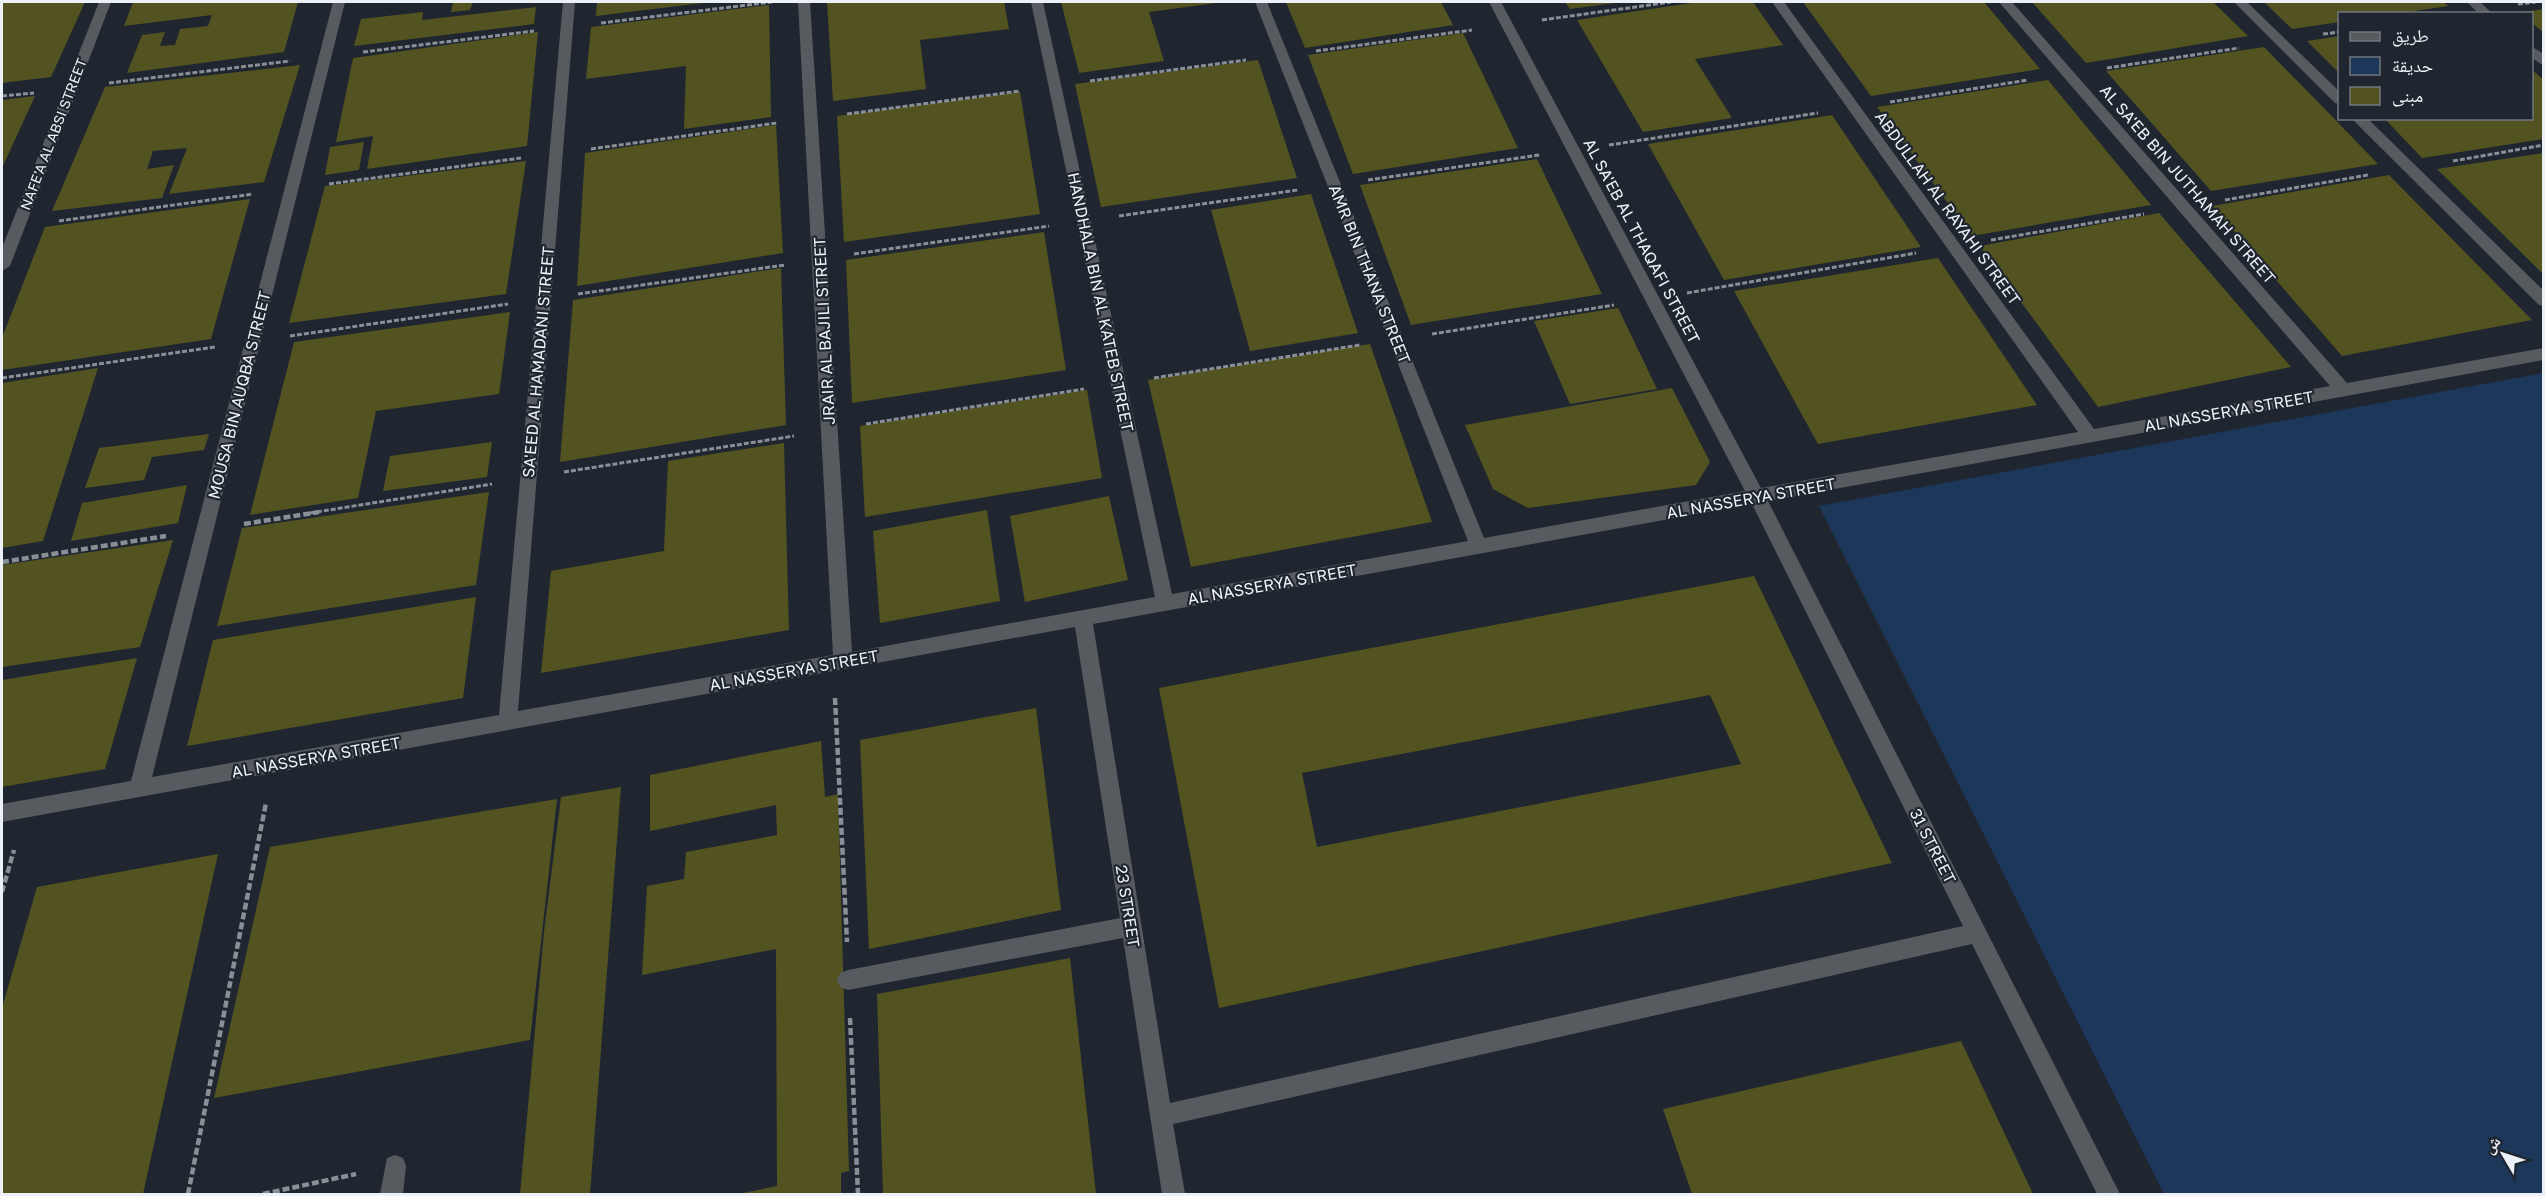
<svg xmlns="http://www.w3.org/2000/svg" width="2545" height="1196" font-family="'Golos Text','Noto Naskh Arabic',sans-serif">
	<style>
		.green { fill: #1d375a }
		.building { fill: #525320; fill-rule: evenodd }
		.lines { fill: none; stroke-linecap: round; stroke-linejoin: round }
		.path-far1 { stroke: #898f96; stroke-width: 3; stroke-dasharray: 5 2; stroke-linecap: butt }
		.path { stroke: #898f96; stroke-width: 4.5; stroke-dasharray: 7 3; stroke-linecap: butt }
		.minor { fill: #575b60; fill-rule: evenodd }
		.labels { text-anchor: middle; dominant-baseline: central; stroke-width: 4.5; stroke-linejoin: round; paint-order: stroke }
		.far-street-label { font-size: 14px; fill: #ecf1f7; stroke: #1f262f }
		.street-label { font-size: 16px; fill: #ecf1f7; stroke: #1f262f }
	</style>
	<rect width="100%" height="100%" fill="#1f262f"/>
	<path class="green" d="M2543 373V1194H2164L1819 506Z"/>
	<g class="building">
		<path d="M2 2H85L51 77 2 83Z"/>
		<path d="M133 2H298L284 52 127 73 142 35 165 32 160 46 175 45 180 29 208 26 212 15 124 26Z"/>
		<path d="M453 2H473L470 10 451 12Z"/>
		<path d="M597 2H703V3L596 16Z"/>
		<path d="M827 2H1004L1009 29 920 40 926 89 833 101Z"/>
		<path d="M1061 2H1216V3L1149 12 1164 61 1079 73Z"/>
		<path d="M1286 2H1441L1453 25 1305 48Z"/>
		<path d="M1565 2H1615V3L1570 9Z"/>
		<path d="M1698 2H1753L1783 45 1695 59 1732 118 1643 132 1577 20Z"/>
		<path d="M1803 2H1984L2040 69 1871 96Z"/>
		<path d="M2032 2H2213L2248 36 2086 63Z"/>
		<path d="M2264 2H2443L2448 6 2395 14H2340V22L2292 29Z"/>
		<path d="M769 5 771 117 684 129 686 66 586 79 591 27Z"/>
		<path d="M536 7 534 24 354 46 361 19 423 12 422 20Z"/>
		<path d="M2544 9V33L2532 23V14L2524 12Z"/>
		<path d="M538 32 527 146 367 169 373 136 336 142 353 58Z"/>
		<path d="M1463 33 1518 148 1353 174 1308 55Z"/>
		<path d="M2340 36V74L2307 41Z"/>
		<path d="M2264 47 2319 103 2378 164 2211 191 2106 71Z"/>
		<path d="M1258 60 1297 178 1101 207 1075 84Z"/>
		<path d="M300 65 264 182 169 194 187 148 153 151 147 169 174 165 162 198 52 211 105 87Z"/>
		<path d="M2532 70 2544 80V139L2422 158 2384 118H2532Z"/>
		<path d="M2048 80 2151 205 1972 236 1877 107Z"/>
		<path d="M1020 92 1040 214 844 242 837 116Z"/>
		<path d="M35 96 2 168V100Z"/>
		<path d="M1832 115 1921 247 1724 280 1648 144Z"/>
		<path d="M776 125 783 253 577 286 585 153Z"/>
		<path d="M364 142 359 170 325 175 330 147Z"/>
		<path d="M2544 153V275L2437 169Z"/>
		<path d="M1537 159 1602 294 1411 325 1360 185Z"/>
		<path d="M526 161 506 294 289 323 325 186Z"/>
		<path d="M2389 175 2454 241 2532 320 2342 356 2212 206Z"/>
		<path d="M1311 194 1358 333 1250 351 1211 210Z"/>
		<path d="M250 199 211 339 2 370V338L45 227Z"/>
		<path d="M2159 213 2291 367 2098 407 1980 246Z"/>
		<path d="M1044 232 1066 370 852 403 846 260Z"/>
		<path d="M1938 258 2037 405 1818 444 1734 291Z"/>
		<path d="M781 268 786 425 560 462 573 300Z"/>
		<path d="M1618 308 1657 389 1570 404 1534 321Z"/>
		<path d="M510 312 499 394 376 411 358 498 250 515 294 342Z"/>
		<path d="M1370 344 1432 522 1191 567 1148 380Z"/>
		<path d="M98 368 43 541 2 548V383Z"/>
		<path d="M1672 388 1710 462 1696 485 1528 508 1493 489 1465 425Z"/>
		<path d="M1087 390 1102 478 865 517 860 426Z"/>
		<path d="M209 434 204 450 152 457 144 480 85 488 99 448Z"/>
		<path d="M492 442 487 477 383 491 390 456Z"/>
		<path d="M784 443 789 630 541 673 551 571 664 551 668 461Z"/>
		<path d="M187 485 178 523 71 541 82 503Z"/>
		<path d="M489 492 476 585 217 626 242 528Z"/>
		<path d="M1109 496 1128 580 1025 602 1010 516Z"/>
		<path d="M987 510 1000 601 880 623 873 531Z"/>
		<path d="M173 540 140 647 2 667V565Z"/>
		<path d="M1754 576 1892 863 1219 1008 1159 688ZM1710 695 1741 764 1317 847 1302 773Z"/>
		<path d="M476 597 463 698 187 746 213 640Z"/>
		<path d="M137 658 105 769 2 787V680Z"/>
		<path d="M1036 708 1061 910 869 949 860 740Z"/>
		<path d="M821 741 825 797 838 794 849 1171 841 1173V1194H738L777 1186 776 949 642 975 647 886 684 879 686 852 777 835 776 805 650 831V775Z"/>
		<path d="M621 787 590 1194H520L544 932 561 797Z"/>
		<path d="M557 799 530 1040 214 1098 270 847Z"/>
		<path d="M218 854 143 1194H2V1008L37 887Z"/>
		<path d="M1070 958 1096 1194H883L877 994Z"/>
		<path d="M1961 1041 2033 1194H1692L1663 1109Z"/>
	</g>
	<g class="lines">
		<g class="path-far1">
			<path d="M2518 4 2536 2"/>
			<path d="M1542 20 1671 2"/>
			<path d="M601 23 772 2"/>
			<path d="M2323 34 2340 32"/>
			<path d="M1316 51 1472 30"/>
			<path d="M363 52 534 31"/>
			<path d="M2107 68 2239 48"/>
			<path d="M1090 81 1246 60"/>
			<path d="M109 83 290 61"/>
			<path d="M2 96 34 93"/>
			<path d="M1890 102 2028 80"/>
			<path d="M847 114 1020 91"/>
			<path d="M1609 145 1818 113"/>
			<path d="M591 149 777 123"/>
			<path d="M2453 161 2544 145"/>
			<path d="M1368 180 1539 155"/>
			<path d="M329 184 521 158"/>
			<path d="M2225 200 2368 175"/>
			<path d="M1119 216 1298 190"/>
			<path d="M59 221 253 194"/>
			<path d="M1991 240 2144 214"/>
			<path d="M854 254 1049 226"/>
			<path d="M1687 293 1916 253"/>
			<path d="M578 294 785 265"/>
			<path d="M1432 334 1614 305"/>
			<path d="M290 336 508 304"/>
			<path d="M2 378 215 347"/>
			<path d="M1154 378 1360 345"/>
			<path d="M866 424 1084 389"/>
			<path d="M564 472 794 436"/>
			<path d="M310 513 492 484"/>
		</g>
		<g class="path">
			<path d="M244 524 319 512"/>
			<path d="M2 562 166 536"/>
			<path d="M835 698 847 942"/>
			<path d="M2 892 14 850"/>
			<path d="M850 1018 858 1194"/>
			<path d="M188 1194 266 803"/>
			<path d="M263 1194 356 1174"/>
		</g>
		<g class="minor">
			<path d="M99 2H111L10 266 2 271V248Z"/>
			<path d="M333 2H345L152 777 499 715 563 2H575L518 711 833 655 798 2H810L852 652 1155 597 1031 2H1043L1172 594 1468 541 1255 2H1267L1484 538 1745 491 1489 2H1501L1761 488 2078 432 1772 2H1784L2094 429 2330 386 1999 2H2012L2347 383 2544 348V360L1768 501 2120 1194H2097L1972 944 1173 1124 1185 1194H1162L1123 938 848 990 840 987 837 980 840 973 848 970 1120 918 1075 627 2 822V804L131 781ZM1752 504 1963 926 1170 1103 1093 624Z"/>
			<path d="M2234 2H2247L2340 92V104L2335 103Z"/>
			<path d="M2467 2H2480L2493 14H2479Z"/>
			<path d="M2532 47 2544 54V66L2532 58Z"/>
			<path d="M2351 118H2367L2544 291V306L2539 305Z"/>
			<path d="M395 1155 403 1158 406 1166 403 1194H380L387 1158Z"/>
		</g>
	</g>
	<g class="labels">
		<g class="far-street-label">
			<text transform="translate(53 134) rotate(-69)">NAFE'A AL ABSI STREET</text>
		</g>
		<g class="street-label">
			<text transform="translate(2188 184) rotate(49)">AL SA'EB BIN JUTHAMAH STREET</text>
			<text transform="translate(1948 208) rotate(54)">ABDULLAH AL RAYAHI STREET</text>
			<text transform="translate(1642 241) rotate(62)">AL SA'EB AL THAQAFI STREET</text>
			<text transform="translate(1370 274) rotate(68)">AMR BIN THANA STREET</text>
			<text transform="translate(1101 302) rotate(78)">HANDHALA BIN AL KATEB STREET</text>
			<text transform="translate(824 331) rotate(-93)">JRAIR AL BAJILI STREET</text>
			<text transform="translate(538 362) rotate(-85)">SA'EED AL HAMADANI STREET</text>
			<text transform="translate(239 395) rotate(-76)">MOUSA BIN AUQBA STREET</text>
			<text transform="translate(2229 411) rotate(-10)">AL NASSERYA STREET</text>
			<text transform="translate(1751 498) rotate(-10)">AL NASSERYA STREET</text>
			<text transform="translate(1272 584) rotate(-10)">AL NASSERYA STREET</text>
			<text transform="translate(794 670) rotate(-10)">AL NASSERYA STREET</text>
			<text transform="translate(316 757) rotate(-10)">AL NASSERYA STREET</text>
			<text transform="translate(1933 846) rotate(63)">31 STREET</text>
			<text transform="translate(1128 906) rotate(81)">23 STREET</text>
		</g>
	</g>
	<rect width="2545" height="1196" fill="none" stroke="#ecf1f7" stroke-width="6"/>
	<rect x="2338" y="12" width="195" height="108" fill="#1f262f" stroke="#71777f" stroke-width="1.5"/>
	<rect x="2350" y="32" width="30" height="9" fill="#575b60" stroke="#71777f" stroke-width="1.5"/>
	<text x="2392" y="42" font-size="18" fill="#ecf1f7">طريق</text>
	<rect x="2350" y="57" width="30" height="18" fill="#1d375a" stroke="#71777f" stroke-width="1.5"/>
	<text x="2392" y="72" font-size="18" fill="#ecf1f7">حديقة</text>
	<rect x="2350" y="87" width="30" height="18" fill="#525320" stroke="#71777f" stroke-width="1.5"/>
	<text x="2392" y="102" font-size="18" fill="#ecf1f7">مبنى</text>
	<g transform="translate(2503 1154) rotate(309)" stroke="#1f262f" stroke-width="4.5" paint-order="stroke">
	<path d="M0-4.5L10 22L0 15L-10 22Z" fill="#ecf1f7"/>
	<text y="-9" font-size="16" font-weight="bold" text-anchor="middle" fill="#ecf1f7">ش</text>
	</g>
</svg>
